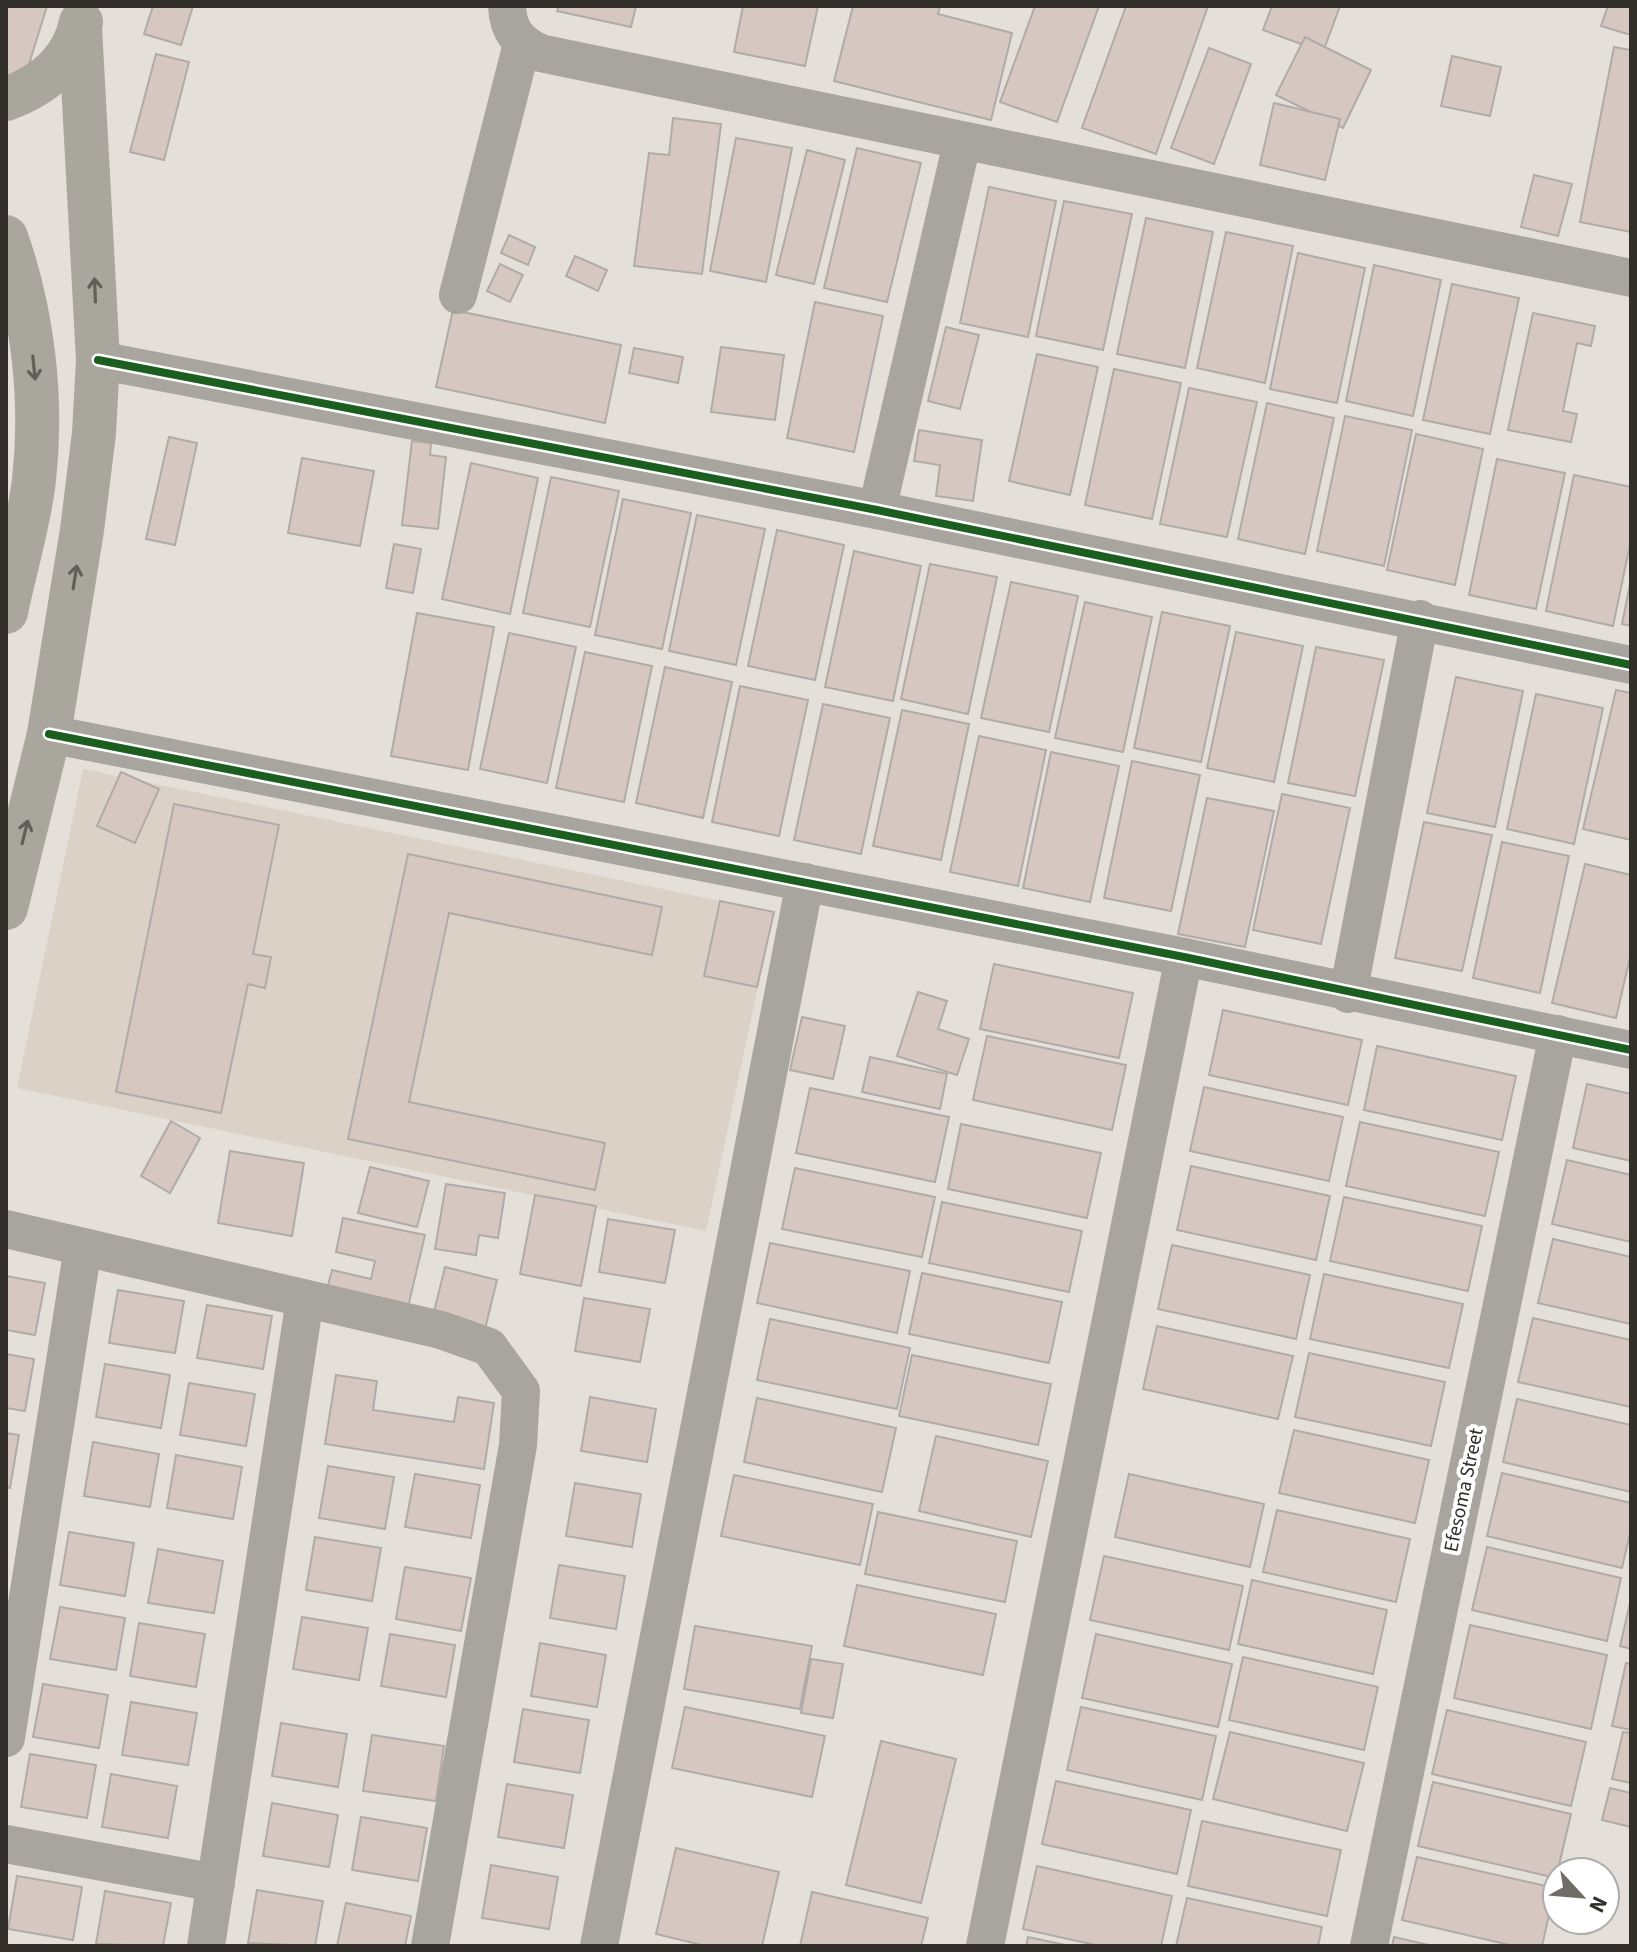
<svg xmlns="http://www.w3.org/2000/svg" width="1637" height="1952" font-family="'Source Sans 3',sans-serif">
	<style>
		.built { fill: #dbd1c6 }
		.building { fill: #d6c8c1; stroke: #b0aba8; stroke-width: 2 }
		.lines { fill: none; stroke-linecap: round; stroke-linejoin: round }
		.minor { stroke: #a7a59d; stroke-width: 38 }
		.major { stroke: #a9a79d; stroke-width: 44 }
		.cycleway-casing { stroke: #fff; stroke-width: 13 }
		.cycleway { stroke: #1b5e20; stroke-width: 8 }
		.oneway { stroke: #625f59 }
		.labels { text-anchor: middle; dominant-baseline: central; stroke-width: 8; stroke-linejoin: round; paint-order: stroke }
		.street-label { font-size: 20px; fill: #322f2b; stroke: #fff }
	</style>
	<rect width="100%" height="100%" fill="#e4dfd9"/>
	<path class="built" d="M83 769 774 912 706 1231 17 1088Z"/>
	<g class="building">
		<path d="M6 6H47L22 87 6 82Z"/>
		<path d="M153 6H193L181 45 144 34Z"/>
		<path d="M559 6H636L631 27 557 11Z"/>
		<path d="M743 6H818L805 66 734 52Z"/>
		<path d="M853 6H940L938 14 1012 33 991 120 834 81Z"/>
		<path d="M1035 6H1099L1057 122 1000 102Z"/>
		<path d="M1126 6H1208L1156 154 1082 128Z"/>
		<path d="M1272 6H1340L1323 52 1263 30Z"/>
		<path d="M1608 6H1631V35L1601 26Z"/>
		<path d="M1305 37 1371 70 1343 128 1276 95Z"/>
		<path d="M1614 47 1631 50V232L1580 222Z"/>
		<path d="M1209 48 1251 64 1214 164 1171 148Z"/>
		<path d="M156 54 189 62 164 160 130 152Z"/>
		<path d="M1452 56 1501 67 1490 116 1441 106Z"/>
		<path d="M1274 103 1340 119 1325 180 1260 165Z"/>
		<path d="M673 118 721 124 702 274 634 266 649 153 669 155Z"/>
		<path d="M736 138 792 148 766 282 710 271Z"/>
		<path d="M857 148 921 163 887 302 824 288Z"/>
		<path d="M807 150 845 160 814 284 776 275Z"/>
		<path d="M1534 175 1572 184 1558 236 1521 227Z"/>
		<path d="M989 187 1056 201 1028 337 960 323Z"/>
		<path d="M1064 201 1132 214 1103 350 1036 336Z"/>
		<path d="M1146 218 1213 232 1185 368 1117 354Z"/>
		<path d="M1226 232 1293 246 1265 383 1197 368Z"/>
		<path d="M509 235 535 247 528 265 501 253Z"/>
		<path d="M1298 253 1365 268 1337 403 1270 389Z"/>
		<path d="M575 256 607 270 598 291 566 276Z"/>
		<path d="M500 264 523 275 510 302 487 291Z"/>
		<path d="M1374 265 1441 280 1413 416 1346 401Z"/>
		<path d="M1452 284 1519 298 1490 434 1423 420Z"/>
		<path d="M815 302 883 316 854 452 787 438Z"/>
		<path d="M453 310 621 345 605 423 436 387Z"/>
		<path d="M1533 313 1595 326 1591 346 1577 343 1563 411 1577 414 1571 442 1508 430Z"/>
		<path d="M946 327 979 335 960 409 928 401Z"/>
		<path d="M721 347 784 355 775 420 711 412Z"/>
		<path d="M634 348 683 357 678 383 629 373Z"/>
		<path d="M1037 354 1098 367 1070 495 1009 481Z"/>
		<path d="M1114 369 1181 383 1152 519 1085 505Z"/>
		<path d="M1189 388 1257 402 1227 537 1160 524Z"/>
		<path d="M1267 403 1334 418 1305 554 1238 539Z"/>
		<path d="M1345 416 1412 430 1384 566 1317 551Z"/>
		<path d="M919 430 982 440 973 501 936 496 940 465 914 461Z"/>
		<path d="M1416 434 1483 449 1455 585 1387 570Z"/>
		<path d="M169 437 197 443 175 545 146 539Z"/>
		<path d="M412 441 431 443 430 455 446 457 438 529 402 525Z"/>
		<path d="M302 458 374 471 360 546 288 533Z"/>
		<path d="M1497 459 1565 473 1536 609 1469 595Z"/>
		<path d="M471 463 538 478 510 614 442 599Z"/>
		<path d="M1574 475 1631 487V540L1613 626 1546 611Z"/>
		<path d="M551 477 619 491 590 627 523 613Z"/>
		<path d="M623 499 691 513 662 649 595 635Z"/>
		<path d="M697 515 765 529 736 665 669 651Z"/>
		<path d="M777 530 844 545 815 680 748 666Z"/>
		<path d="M394 544 421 549 413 593 386 588Z"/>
		<path d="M854 551 921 566 893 701 825 687Z"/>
		<path d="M930 564 997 577 968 714 901 699Z"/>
		<path d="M1631 579V626L1622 624Z"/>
		<path d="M1011 582 1078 596 1049 732 981 718Z"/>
		<path d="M1085 602 1152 617 1123 752 1055 738Z"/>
		<path d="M1162 612 1230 626 1201 762 1134 748Z"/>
		<path d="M417 613 494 627 468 770 391 756Z"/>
		<path d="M1236 632 1303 646 1274 782 1207 768Z"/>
		<path d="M509 633 576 647 547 783 480 769Z"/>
		<path d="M1316 647 1384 660 1355 796 1288 783Z"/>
		<path d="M585 652 652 666 624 802 556 788Z"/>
		<path d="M665 667 732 682 703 818 636 803Z"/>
		<path d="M1456 677 1523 691 1495 827 1427 813Z"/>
		<path d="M740 686 808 700 779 836 712 822Z"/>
		<path d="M1616 690 1631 693V840L1583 829Z"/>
		<path d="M1536 694 1603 708 1574 844 1507 829Z"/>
		<path d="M823 704 890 718 861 854 794 840Z"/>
		<path d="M902 710 969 724 941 860 873 846Z"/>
		<path d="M979 736 1046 750 1018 886 950 872Z"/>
		<path d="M1051 752 1119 766 1090 902 1023 888Z"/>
		<path d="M1132 761 1200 775 1171 911 1104 898Z"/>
		<path d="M121 772 159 789 135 843 97 826Z"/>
		<path d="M1282 794 1350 808 1321 944 1253 930Z"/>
		<path d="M1207 798 1274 811 1245 947 1178 934Z"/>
		<path d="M174 804 279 825 253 954 271 957 265 988 248 984 221 1113 116 1092Z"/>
		<path d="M1424 822 1492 835 1462 971 1395 958Z"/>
		<path d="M1502 842 1569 856 1540 993 1473 978Z"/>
		<path d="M408 854 662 907 652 955 449 913 409 1102 605 1143 595 1190 348 1139Z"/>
		<path d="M1585 864 1631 875V953L1616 1018 1552 1003Z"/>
		<path d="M720 901 774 912 757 987 704 976Z"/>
		<path d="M994 964 1133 993 1119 1058 980 1029Z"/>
		<path d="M918 992 947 1001 938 1029 969 1039 957 1075 897 1056Z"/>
		<path d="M1223 1010 1362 1040 1348 1105 1209 1075Z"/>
		<path d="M802 1017 845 1026 833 1079 790 1070Z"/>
		<path d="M987 1036 1126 1065 1112 1130 973 1100Z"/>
		<path d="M1377 1046 1516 1076 1502 1140 1364 1110Z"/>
		<path d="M870 1057 947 1074 940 1109 862 1092Z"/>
		<path d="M1587 1084 1631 1094V1161L1573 1148Z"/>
		<path d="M1204 1087 1343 1117 1329 1181 1190 1151Z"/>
		<path d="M810 1088 949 1117 935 1182 796 1153Z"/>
		<path d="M171 1121 200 1138 170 1193 141 1176Z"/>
		<path d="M1360 1122 1499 1152 1485 1216 1346 1186Z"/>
		<path d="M961 1124 1101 1153 1087 1218 948 1189Z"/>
		<path d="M230 1151 304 1163 292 1236 218 1223Z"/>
		<path d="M1567 1160 1631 1175V1242L1552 1224Z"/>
		<path d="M1191 1166 1330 1196 1316 1260 1177 1230Z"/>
		<path d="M370 1167 429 1181 417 1227 358 1213Z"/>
		<path d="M795 1168 935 1197 922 1257 782 1229Z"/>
		<path d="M446 1184 505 1193 498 1238 479 1235 476 1255 435 1249Z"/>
		<path d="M535 1195 596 1206 581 1286 520 1274Z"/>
		<path d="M1344 1197 1482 1226 1468 1291 1330 1261Z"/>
		<path d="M942 1202 1082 1231 1069 1292 929 1263Z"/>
		<path d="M343 1218 425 1235 407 1311 326 1293 332 1270 371 1279 375 1261 336 1252Z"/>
		<path d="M608 1219 675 1230 665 1283 599 1272Z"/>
		<path d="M1553 1239 1631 1257V1324L1538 1303Z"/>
		<path d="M770 1243 910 1271 897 1333 757 1303Z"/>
		<path d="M1172 1245 1310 1275 1296 1339 1158 1309Z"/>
		<path d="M445 1267 497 1280 485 1329 433 1316Z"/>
		<path d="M922 1273 1062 1302 1049 1363 909 1334Z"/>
		<path d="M1324 1274 1463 1304 1449 1368 1310 1339Z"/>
		<path d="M6 1276 45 1283 35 1335 6 1330Z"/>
		<path d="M118 1290 184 1301 175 1353 109 1343Z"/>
		<path d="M584 1298 650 1309 640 1362 575 1351Z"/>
		<path d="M207 1305 272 1316 263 1369 197 1358Z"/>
		<path d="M1533 1318 1631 1340V1407L1518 1382Z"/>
		<path d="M770 1319 910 1348 897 1409 757 1380Z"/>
		<path d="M1157 1326 1293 1356 1278 1419 1143 1389Z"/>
		<path d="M1309 1353 1445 1382 1431 1446 1295 1417Z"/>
		<path d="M6 1354 34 1359 25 1411 6 1408Z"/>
		<path d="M912 1355 1051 1384 1038 1445 899 1416Z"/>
		<path d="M105 1364 170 1375 161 1428 96 1417Z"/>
		<path d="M336 1375 377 1381 373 1410 454 1422 458 1397 494 1403 484 1469 325 1444Z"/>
		<path d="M189 1383 255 1394 246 1446 180 1435Z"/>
		<path d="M590 1397 656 1409 647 1462 581 1451Z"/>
		<path d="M757 1398 896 1428 882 1492 744 1462Z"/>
		<path d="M1517 1399 1631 1425V1492L1503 1462Z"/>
		<path d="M1294 1430 1429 1460 1415 1523 1279 1493Z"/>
		<path d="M6 1433 19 1435 10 1488 6 1487Z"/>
		<path d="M936 1436 1048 1461 1031 1537 919 1511Z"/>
		<path d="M93 1442 159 1454 150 1507 84 1496Z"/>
		<path d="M176 1455 242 1467 233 1519 167 1508Z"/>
		<path d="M328 1466 394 1477 385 1529 319 1518Z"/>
		<path d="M1502 1473 1631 1503V1529L1622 1568 1487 1536Z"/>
		<path d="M415 1474 480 1485 471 1538 405 1527Z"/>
		<path d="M1129 1474 1264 1504 1250 1567 1115 1537Z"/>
		<path d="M734 1475 873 1504 860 1565 721 1536Z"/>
		<path d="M575 1483 641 1494 632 1547 566 1536Z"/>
		<path d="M1277 1510 1410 1539 1396 1602 1263 1572Z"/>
		<path d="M878 1512 1017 1541 1005 1602 865 1574Z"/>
		<path d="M69 1532 134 1543 125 1596 60 1585Z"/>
		<path d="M315 1537 381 1548 372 1601 306 1590Z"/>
		<path d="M1487 1547 1621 1578 1607 1641 1472 1610Z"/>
		<path d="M158 1549 223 1561 214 1613 148 1603Z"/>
		<path d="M1104 1556 1243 1586 1229 1650 1090 1620Z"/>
		<path d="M559 1565 625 1576 616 1629 550 1618Z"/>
		<path d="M405 1567 471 1578 461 1631 396 1619Z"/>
		<path d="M1252 1580 1387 1610 1373 1674 1238 1644Z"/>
		<path d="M857 1585 996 1614 983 1675 844 1646Z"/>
		<path d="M1631 1599V1649L1620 1646Z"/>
		<path d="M60 1607 125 1618 116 1670 50 1659Z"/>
		<path d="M302 1617 368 1628 359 1680 293 1669Z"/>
		<path d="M139 1623 205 1634 196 1687 130 1676Z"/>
		<path d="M1470 1625 1607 1655 1591 1729 1454 1698Z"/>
		<path d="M695 1626 812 1646 800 1709 684 1689Z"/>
		<path d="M390 1634 455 1645 446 1697 381 1686Z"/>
		<path d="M1096 1634 1232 1664 1218 1727 1082 1698Z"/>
		<path d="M540 1643 606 1655 597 1707 531 1696Z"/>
		<path d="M1243 1657 1378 1687 1364 1750 1229 1720Z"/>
		<path d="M811 1659 843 1664 833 1718 801 1713Z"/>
		<path d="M1626 1663 1631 1664V1730L1612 1726Z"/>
		<path d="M43 1684 108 1695 99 1748 33 1737Z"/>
		<path d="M131 1702 197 1713 188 1765 122 1755Z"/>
		<path d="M685 1707 825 1736 812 1797 672 1768Z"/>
		<path d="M1081 1707 1216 1736 1202 1800 1067 1770Z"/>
		<path d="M523 1709 589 1720 580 1773 514 1762Z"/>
		<path d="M1447 1710 1586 1742 1571 1806 1432 1774Z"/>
		<path d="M281 1723 347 1734 338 1787 272 1776Z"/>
		<path d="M1230 1732 1364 1763 1347 1831 1213 1799Z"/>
		<path d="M1623 1732 1631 1733V1783L1612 1779Z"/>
		<path d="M372 1735 444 1746 436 1801 363 1791Z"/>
		<path d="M881 1741 956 1759 921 1903 846 1885Z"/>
		<path d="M30 1754 96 1765 87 1818 21 1807Z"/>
		<path d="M111 1774 177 1786 168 1838 102 1827Z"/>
		<path d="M1056 1781 1191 1810 1177 1874 1042 1844Z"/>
		<path d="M1433 1782 1571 1814 1556 1878 1418 1846Z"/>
		<path d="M507 1784 573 1795 564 1848 498 1837Z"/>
		<path d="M1610 1788 1631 1793V1827L1602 1820Z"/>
		<path d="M272 1803 338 1815 329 1867 263 1856Z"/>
		<path d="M361 1817 427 1828 418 1881 352 1870Z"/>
		<path d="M1202 1821 1341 1850 1327 1916 1188 1886Z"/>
		<path d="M676 1848 779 1872 762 1946H706L656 1934Z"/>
		<path d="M1417 1857 1555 1888 1542 1946H1514L1402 1920Z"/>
		<path d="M491 1865 558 1877 549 1929 482 1918Z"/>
		<path d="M1037 1866 1172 1896 1161 1946H1100L1023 1929Z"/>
		<path d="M17 1876 82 1887 73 1940 8 1929Z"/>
		<path d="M257 1890 323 1901 315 1946 248 1943Z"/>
		<path d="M105 1891 171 1903 163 1946 96 1944Z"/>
		<path d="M812 1892 928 1918 921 1946H800Z"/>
		<path d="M1187 1898 1322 1927 1318 1946H1176Z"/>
		<path d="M346 1903 411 1916 405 1946H337Z"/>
		<path d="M1028 1937 1070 1946H1026Z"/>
		<path d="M1394 1937 1433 1946H1392Z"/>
	</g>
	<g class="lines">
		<g class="minor">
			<path d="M507 6C508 31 518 42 540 53L1631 278"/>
			<path d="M458 295 522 44"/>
			<path d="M98 360 877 510 1631 665"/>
			<path d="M877 510 962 143"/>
			<path d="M49 734 1184 957 1631 1050"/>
			<path d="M1348 994 1420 619"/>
			<path d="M6 1229 441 1330 489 1347 521 1391 518 1445 430 1946"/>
			<path d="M6 1738 83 1247"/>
			<path d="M6 1844 216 1883"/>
			<path d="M206 1946 305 1299"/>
			<path d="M599 1946 805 882"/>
			<path d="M985 1946 1184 957"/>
			<path d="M1369 1946 1558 1034"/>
		</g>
		<g class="major">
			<path d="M6 99C42 86 73 62 81 22"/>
			<path d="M6 237C33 313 43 400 34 480 29 524 15 568 6 612"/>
			<path d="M6 908 49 734 82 530 94 433 98 360 80 27"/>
		</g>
		<defs>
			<g id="cycleway">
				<path d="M98 360 877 510 1631 665"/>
				<path d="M49 734 1184 957 1631 1050"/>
			</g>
		</defs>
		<use href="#cycleway" class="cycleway-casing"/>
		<use href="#cycleway" class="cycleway"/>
	</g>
	<defs><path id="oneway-shaft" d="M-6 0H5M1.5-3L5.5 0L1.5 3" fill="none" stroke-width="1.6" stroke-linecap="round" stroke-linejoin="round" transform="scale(2)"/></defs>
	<g class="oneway">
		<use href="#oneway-shaft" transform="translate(95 290) rotate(-92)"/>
		<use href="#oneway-shaft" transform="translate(34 368) rotate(84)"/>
		<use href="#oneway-shaft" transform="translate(75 577) rotate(-81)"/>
		<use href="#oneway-shaft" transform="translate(25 832) rotate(-76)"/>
	</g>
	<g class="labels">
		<g class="street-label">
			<text transform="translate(1464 1490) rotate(-78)">Efesoma Street</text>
		</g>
	</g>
	<rect width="1637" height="1952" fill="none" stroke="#322f2b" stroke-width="16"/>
	<g transform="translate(1581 1896) rotate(116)"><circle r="38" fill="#ffffff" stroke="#adacaa" stroke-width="2"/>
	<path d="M0-6L14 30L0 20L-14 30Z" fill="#706d68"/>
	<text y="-12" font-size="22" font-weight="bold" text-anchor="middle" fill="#322f2b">N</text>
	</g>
</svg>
